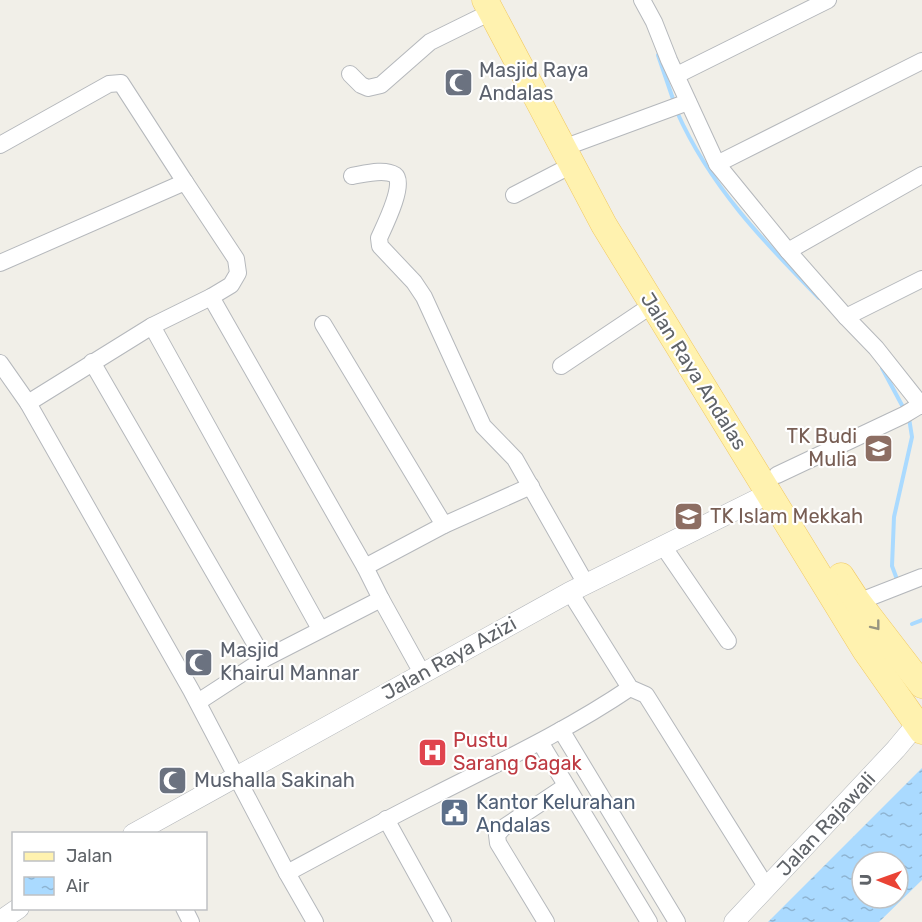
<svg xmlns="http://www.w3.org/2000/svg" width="922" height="922" font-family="Rubik,sans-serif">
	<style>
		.water { fill: url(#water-ripples); fill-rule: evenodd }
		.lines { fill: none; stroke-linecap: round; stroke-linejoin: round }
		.stream { stroke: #aadaff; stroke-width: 4 }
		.minor-casing { stroke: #b5b8bc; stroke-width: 18 }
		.tertiary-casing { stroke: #b5b8bc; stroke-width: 21 }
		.primary-casing { stroke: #f2c960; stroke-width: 27 }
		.minor { stroke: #fff; stroke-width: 16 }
		.tertiary { stroke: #fff; stroke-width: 20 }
		.primary { stroke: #fff2af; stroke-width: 26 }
		.oneway { stroke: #979581 }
		.labels { text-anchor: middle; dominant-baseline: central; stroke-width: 4.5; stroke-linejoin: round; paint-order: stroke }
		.worship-label { font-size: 20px; fill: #5b616d; stroke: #fff; text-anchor: start }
		.street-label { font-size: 20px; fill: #5f6368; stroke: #fff }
		.education-label { font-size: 20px; fill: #785e54; stroke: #fff; text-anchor: end }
		.health-label { font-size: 20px; fill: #be3a42; stroke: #fff; text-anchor: start }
		.service-label { font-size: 20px; fill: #4e5e75; stroke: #fff; text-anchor: start }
	</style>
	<defs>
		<pattern id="water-ripples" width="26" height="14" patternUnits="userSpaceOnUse" patternTransform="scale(1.5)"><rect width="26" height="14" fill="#aadaff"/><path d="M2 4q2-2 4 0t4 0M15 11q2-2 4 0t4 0" fill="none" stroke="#8eb4d2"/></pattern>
	</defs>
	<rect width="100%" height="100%" fill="#f1efe8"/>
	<path class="water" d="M922 768V880L879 922H768ZM862 862H898V898H862Z"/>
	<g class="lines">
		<g class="stream">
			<path d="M658 55 674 102"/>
			<path d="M677 112C710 186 763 241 819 298"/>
			<path d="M882 368 904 409"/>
			<path d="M898 582 892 566 894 517 912 437 909 418"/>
			<path d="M912 624 922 620"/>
		</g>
		<defs>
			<g id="minor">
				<path d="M642 0 654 22 669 60 717 164 788 251 846 317 876 348 922 406"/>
				<path d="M350 74 361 85 368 88 381 85 430 42 491 12"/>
				<path d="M677 75 828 0"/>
				<path d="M0 145 109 84 121 83 185 182"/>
				<path d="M563 148 688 102"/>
				<path d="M717 164 922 61"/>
				<path d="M352 176C364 174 384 168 395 175 406 183 384 227 379 238L380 246 414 282 424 297 483 426 515 459 586 584"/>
				<path d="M514 195 572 165"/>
				<path d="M788 251 922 175"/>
				<path d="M0 263 185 182 236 259 238 273 231 285 211 297 152 326 28 403 191 690 287 873C336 847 384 820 433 796 500 762 568 730 630 688"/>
				<path d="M211 297 365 567 381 599"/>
				<path d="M846 317 922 279"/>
				<path d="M323 324 444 525 531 486"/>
				<path d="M152 326 320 629"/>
				<path d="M92 362 264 659"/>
				<path d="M0 363 28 403"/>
				<path d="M561 366 652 305"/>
				<path d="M777 475 904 415 922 404"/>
				<path d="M663 546 728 641"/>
				<path d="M365 567 444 525"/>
				<path d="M570 592 630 688 646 695 767 888"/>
				<path d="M858 602 922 577"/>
				<path d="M198 702 264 659 381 599 422 673"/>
				<path d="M561 730 677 922"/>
				<path d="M540 742 649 922"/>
				<path d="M386 819 443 922"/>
				<path d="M287 873 315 922"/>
				<path d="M184 908 191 922"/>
				<path d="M546 922 498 843 497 835 503 828 566 786"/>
			</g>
			<g id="tertiary">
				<path d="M133 834 570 592 770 493"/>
				<path d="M0 921 19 908"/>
				<path d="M734 922 896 749 916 725"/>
			</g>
			<g id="primary">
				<path d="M485 0 604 225 865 650 922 731"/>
				<path d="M841 576 858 602 922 685"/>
			</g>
		</defs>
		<use href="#minor" class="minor-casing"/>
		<use href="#tertiary" class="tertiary-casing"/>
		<use href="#primary" class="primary-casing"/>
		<use href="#minor" class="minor"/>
		<use href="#tertiary" class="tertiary"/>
		<use href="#primary" class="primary"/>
	</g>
	<defs><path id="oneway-chevron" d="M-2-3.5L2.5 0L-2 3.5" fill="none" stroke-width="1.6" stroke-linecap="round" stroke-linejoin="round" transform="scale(1.5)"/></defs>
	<use class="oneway" href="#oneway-chevron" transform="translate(876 626) rotate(52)"/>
	<defs>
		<symbol id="mosque-square" viewBox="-11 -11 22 22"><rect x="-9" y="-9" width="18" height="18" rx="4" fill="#6b7280" stroke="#fff"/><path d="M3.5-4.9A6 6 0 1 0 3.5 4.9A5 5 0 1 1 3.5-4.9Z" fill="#fff"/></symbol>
		<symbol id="school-square" viewBox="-11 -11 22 22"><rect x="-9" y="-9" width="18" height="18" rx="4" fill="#8d6e63" stroke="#fff"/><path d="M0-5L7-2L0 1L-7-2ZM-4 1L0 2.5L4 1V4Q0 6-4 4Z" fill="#fff"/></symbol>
		<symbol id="hospital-square" viewBox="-11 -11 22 22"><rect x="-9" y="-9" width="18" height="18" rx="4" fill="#e0444e" stroke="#fff"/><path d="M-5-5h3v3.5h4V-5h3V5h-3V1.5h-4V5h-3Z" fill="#fff"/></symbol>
		<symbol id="civic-square" viewBox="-11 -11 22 22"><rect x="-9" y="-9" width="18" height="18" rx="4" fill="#5c6f8a" stroke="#fff"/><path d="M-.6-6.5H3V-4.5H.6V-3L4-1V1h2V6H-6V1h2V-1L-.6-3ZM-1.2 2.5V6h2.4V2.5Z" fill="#fff"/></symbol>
	</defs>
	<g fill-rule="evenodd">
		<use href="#mosque-square" x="442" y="66" width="33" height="33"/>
		<use href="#school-square" x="862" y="432" width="33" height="33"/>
		<use href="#school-square" x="672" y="500" width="33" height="33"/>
		<use href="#mosque-square" x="182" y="646" width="33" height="33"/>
		<use href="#hospital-square" x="416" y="736" width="33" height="33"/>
		<use href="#mosque-square" x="156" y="764" width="33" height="33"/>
		<use href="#civic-square" x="438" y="796" width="33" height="33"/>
	</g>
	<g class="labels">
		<g class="worship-label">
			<text x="479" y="70">Masjid Raya<tspan x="479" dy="23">Andalas</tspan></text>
			<text x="220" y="650">Masjid<tspan x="220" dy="23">Khairul Mannar</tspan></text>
			<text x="194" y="780">Mushalla Sakinah</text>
		</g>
		<g class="street-label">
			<text transform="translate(694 371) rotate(58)">Jalan Raya Andalas</text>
			<text transform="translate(449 658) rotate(-29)">Jalan Raya Azizi</text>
			<text transform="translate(826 824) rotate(-47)">Jalan Rajawali</text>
		</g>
		<g class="education-label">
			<text x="857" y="436">TK Budi<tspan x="857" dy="23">Mulia</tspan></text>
			<text x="710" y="516" text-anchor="start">TK Islam Mekkah</text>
		</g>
		<g class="health-label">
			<text x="453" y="740">Pustu<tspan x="453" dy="23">Sarang Gagak</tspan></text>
		</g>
		<g class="service-label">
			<text x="476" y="802">Kantor Kelurahan<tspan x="476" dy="23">Andalas</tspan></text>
		</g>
	</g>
	<rect x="12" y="832" width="195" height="78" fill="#ffffff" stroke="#bfc1c3" stroke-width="1.5"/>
	<rect x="24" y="852" width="30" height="9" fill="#fff2af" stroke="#bfc1c3" stroke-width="1.5"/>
	<text x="66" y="862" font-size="18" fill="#5f6368">Jalan</text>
	<rect x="24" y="877" width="30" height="18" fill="url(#water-ripples)" stroke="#bfc1c3" stroke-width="1.5"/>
	<text x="66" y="892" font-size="18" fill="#5f6368">Air</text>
	<g transform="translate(880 880) rotate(271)"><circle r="28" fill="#ffffff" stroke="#bfc1c3" stroke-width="1.5"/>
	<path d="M0-4.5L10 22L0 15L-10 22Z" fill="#ea4335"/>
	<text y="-9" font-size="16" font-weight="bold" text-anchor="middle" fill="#5f6368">U</text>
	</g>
</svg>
